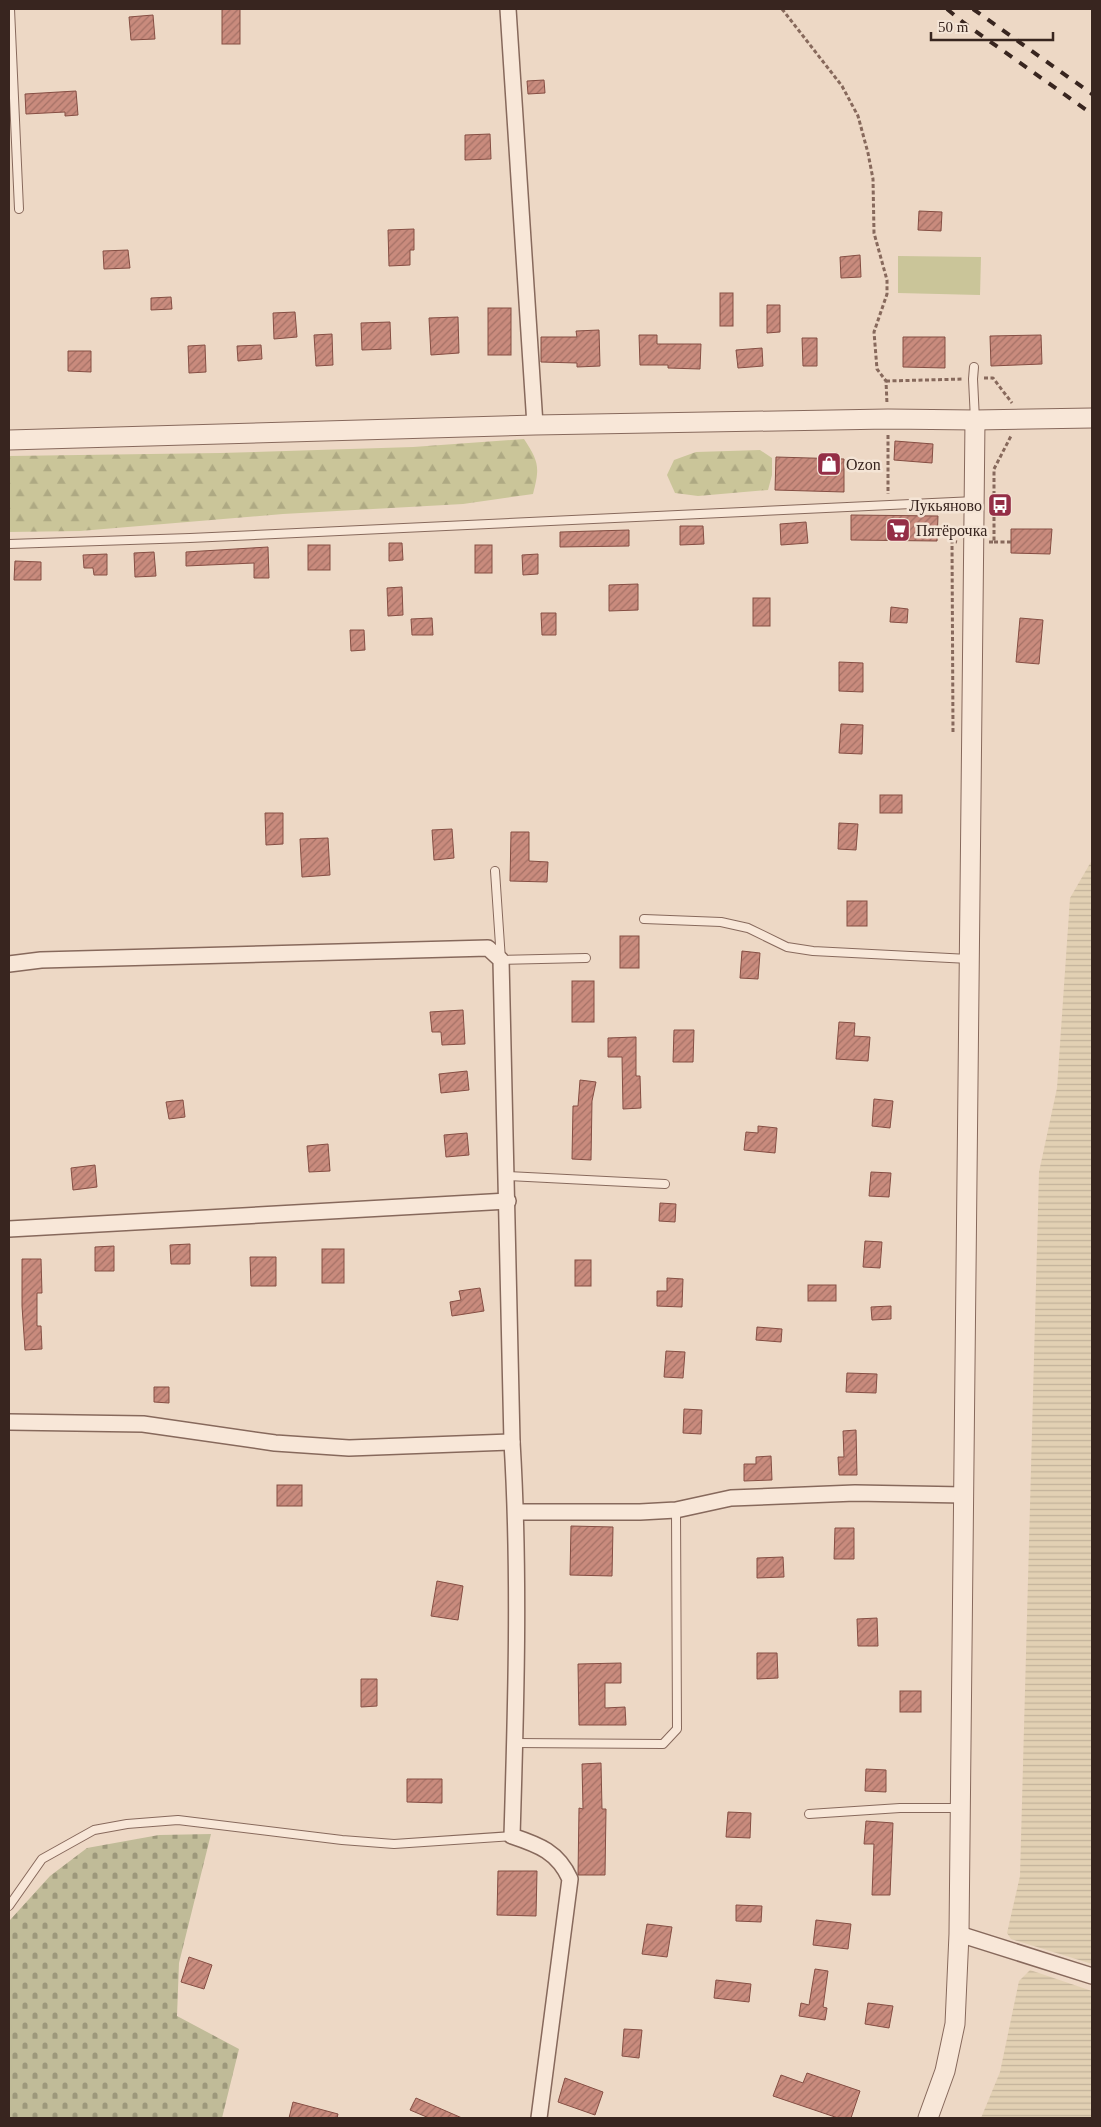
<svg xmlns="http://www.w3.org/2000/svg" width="1101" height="2127" font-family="'Times New Roman',serif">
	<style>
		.farmland { fill: url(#farmland-rules) }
		.forest { fill: url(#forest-firs) }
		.cemetery { fill: url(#cemetery-stones) }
		.pitch { fill: #cac599 }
		.building { fill: url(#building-hatch); stroke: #854e43 }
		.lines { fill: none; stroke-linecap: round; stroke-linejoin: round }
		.service-casing { stroke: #87695c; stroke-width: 10 }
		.minor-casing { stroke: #87695c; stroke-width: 18 }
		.tertiary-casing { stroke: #87695c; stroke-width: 21 }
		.path { stroke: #87695c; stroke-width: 3; stroke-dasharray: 4 2.5; stroke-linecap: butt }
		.service { stroke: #f8e7d8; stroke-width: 8 }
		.minor { stroke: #f8e7d8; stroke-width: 15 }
		.tertiary { stroke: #f8e7d8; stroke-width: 19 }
		.rail { stroke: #38251f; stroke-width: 4; stroke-dasharray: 9 9; stroke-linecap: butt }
		.labels { text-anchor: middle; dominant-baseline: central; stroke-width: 5; stroke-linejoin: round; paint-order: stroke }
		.poi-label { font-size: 16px; fill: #38251f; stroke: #f4e4d5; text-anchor: start }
	</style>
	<defs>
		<pattern id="farmland-rules" width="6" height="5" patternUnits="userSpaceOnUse" patternTransform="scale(1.25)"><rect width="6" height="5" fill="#e2d0b3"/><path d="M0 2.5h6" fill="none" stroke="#c3b29a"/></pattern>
		<pattern id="forest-firs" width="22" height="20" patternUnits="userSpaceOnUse" patternTransform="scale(1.25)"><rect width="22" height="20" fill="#cac599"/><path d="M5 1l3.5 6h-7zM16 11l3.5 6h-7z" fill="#aea983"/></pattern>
		<pattern id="cemetery-stones" width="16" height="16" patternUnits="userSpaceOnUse" patternTransform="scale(1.25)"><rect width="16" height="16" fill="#c0bb98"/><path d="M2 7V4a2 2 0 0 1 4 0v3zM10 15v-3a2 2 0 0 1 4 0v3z" fill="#9d987b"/></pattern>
		<pattern id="building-hatch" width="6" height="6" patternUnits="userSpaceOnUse" patternTransform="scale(1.25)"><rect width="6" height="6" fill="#c98b7d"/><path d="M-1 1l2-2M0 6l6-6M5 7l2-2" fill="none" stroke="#a47166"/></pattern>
	</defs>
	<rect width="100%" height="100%" fill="#edd8c5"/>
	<g class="farmland">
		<path d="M1092 860V1964L1011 1939 1007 1933 1020 1876 1039 1172 1057 1088 1070 898Z"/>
		<path d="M1030 1970 1092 1991V2118H981L1000 2072 1019 1981Z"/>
	</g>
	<g class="forest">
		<path d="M524 439C539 462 540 467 533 494L463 504 283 514 80 531 9 532V456L220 453 413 447Z"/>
		<path d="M760 450 772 458V475L768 490 698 496 675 493 667 475 674 460 696 452Z"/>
	</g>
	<path class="cemetery" d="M211 1834 179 1963 177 2016 239 2049 222 2118H9V1923L10 1920 50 1876 87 1848 159 1835Z"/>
	<path class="pitch" d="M898 256 981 257 980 295 898 293Z"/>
	<g class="building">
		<rect x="222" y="9" width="18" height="35"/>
		<path d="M153 15 155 39 131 40 129 17Z"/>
		<path d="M544 80 545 93 528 94 527 81Z"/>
		<path d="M76 91 78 115 65 116V112L26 114 25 94Z"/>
		<path d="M490 134 491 159 465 160V135Z"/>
		<path d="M919 211 942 212 941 231 918 230Z"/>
		<path d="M414 229V250H410V265L389 266 388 230Z"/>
		<path d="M128 250 130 268 104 269 103 251Z"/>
		<path d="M860 255 861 277 841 278 840 257Z"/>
		<rect x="720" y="293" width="13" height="33"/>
		<path d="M171 297 172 309 151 310V298Z"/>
		<path d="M767 305H780V332L767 333Z"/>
		<rect x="488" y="308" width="23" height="47"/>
		<path d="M295 312 297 337 274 339 273 313Z"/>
		<path d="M458 317 459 353 431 355 429 318Z"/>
		<path d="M390 322 391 349 362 350 361 323Z"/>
		<path d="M599 330 600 366 577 367V363L541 362V337H577L576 331Z"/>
		<path d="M332 334 333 365 316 366 314 335Z"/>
		<path d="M639 335H657V344H701L700 369 668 368V365H640Z"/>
		<path d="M1041 335 1042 364 991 366 990 336Z"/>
		<path d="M903 337H945V368L903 367Z"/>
		<path d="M802 338H817V366H803Z"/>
		<path d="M205 345 206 372 189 373 188 346Z"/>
		<path d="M261 345 262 359 238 361 237 346Z"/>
		<path d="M762 348 763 366 738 368 736 350Z"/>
		<path d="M68 351H91V372L68 371Z"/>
		<path d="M895 441 933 444 932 463 894 460Z"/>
		<path d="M776 457 844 459V492L775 490Z"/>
		<path d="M851 515 938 516 937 541 851 540Z"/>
		<path d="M806 522 808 543 781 545 780 524Z"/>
		<path d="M680 526H703L704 544 680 545Z"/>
		<path d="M1011 529H1052L1050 554 1011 553Z"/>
		<path d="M629 530V546L560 547V532Z"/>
		<path d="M389 543H402L403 560 389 561Z"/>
		<rect x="308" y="545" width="22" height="25"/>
		<rect x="475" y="545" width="17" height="28"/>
		<path d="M268 547 269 578H254V563L186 566V552Z"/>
		<path d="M154 552 156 576 135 577 134 553Z"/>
		<path d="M107 554V575H94L93 568H84L83 555Z"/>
		<path d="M538 554V574L523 575 522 555Z"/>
		<path d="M15 561 41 562V580H14Z"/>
		<path d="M638 584V610L609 611V585Z"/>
		<path d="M402 587 403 615 388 616 387 588Z"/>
		<rect x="753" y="598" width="17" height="28"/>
		<path d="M891 607 908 609 907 623 890 622Z"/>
		<path d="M541 613H556V635H542Z"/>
		<path d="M432 618 433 635H412L411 619Z"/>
		<path d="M1020 618 1043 620 1039 664 1016 662Z"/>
		<path d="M350 630H364L365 650 351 651Z"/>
		<path d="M839 662 863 663V692L839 691Z"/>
		<path d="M841 724 863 725 862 754 839 753Z"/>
		<rect x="880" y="795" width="22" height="18"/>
		<path d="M265 813H283V844L266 845Z"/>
		<path d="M839 823 858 824 856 850 838 849Z"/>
		<path d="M452 829 454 858 434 860 432 830Z"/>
		<path d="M511 832H529V861L548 862 547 882 510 881Z"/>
		<path d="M328 838 330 875 302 877 300 839Z"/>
		<rect x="847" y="901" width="20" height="25"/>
		<rect x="620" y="936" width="19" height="32"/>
		<path d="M742 951 760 953 758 979 740 978Z"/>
		<rect x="572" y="981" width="22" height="41"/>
		<path d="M463 1010 465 1044 442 1045 441 1032H432L430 1012Z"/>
		<path d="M839 1022 855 1023 854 1036 870 1037 868 1061 836 1059Z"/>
		<path d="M674 1030H694L693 1062H673Z"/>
		<path d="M636 1037V1076H640L641 1108 623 1109 622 1057H608V1038Z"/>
		<path d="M467 1071 469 1090 441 1093 439 1074Z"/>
		<path d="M580 1080 596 1082 592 1101 591 1160 572 1159 573 1106H578Z"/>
		<path d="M874 1099 893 1101 890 1128 872 1126Z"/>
		<path d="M183 1100 185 1117 169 1119 166 1102Z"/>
		<path d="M758 1126 777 1128 775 1153 744 1150 746 1132 758 1133Z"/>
		<path d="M467 1133 469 1155 446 1157 444 1135Z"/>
		<path d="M328 1144 330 1171 309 1172 307 1146Z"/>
		<path d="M95 1165 97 1187 73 1190 71 1168Z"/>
		<path d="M871 1172 891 1173 889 1197 869 1196Z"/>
		<path d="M660 1203 676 1204 675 1222 659 1221Z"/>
		<path d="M865 1241 882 1242 880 1268 863 1267Z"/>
		<path d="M190 1244V1264H171L170 1245Z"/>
		<path d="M114 1246V1271H95V1247Z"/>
		<rect x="322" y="1249" width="22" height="34"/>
		<path d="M250 1257H276V1286H251Z"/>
		<path d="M22 1259H41L42 1293H37V1326H41L42 1349 25 1350 22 1306Z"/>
		<rect x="575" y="1260" width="16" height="26"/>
		<path d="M667 1278 683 1279 682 1307 657 1306V1291H667Z"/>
		<rect x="808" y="1285" width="28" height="16"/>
		<path d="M480 1288 484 1311 452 1316 450 1302 461 1300 459 1291Z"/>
		<path d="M891 1306V1319L872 1320 871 1307Z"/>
		<path d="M757 1327 782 1329 781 1342 756 1340Z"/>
		<path d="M666 1351 685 1352 683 1378 664 1377Z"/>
		<path d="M847 1373 877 1374 876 1393 846 1392Z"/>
		<path d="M154 1387H169V1403L154 1402Z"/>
		<path d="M684 1409 702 1410 701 1434 683 1433Z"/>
		<path d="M856 1430 857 1475H839L838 1457H844L843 1431Z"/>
		<path d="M771 1456 772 1480 744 1481V1464H756V1457Z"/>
		<rect x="277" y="1485" width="25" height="21"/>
		<path d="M571 1526 613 1527 612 1576 570 1575Z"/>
		<path d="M835 1528H854V1559H834Z"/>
		<path d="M783 1557 784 1577 757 1578V1558Z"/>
		<path d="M437 1581 463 1586 458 1620 431 1616Z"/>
		<path d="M877 1618 878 1646H858L857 1619Z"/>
		<path d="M757 1653H777L778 1678 757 1679Z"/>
		<path d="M621 1663V1683H605V1708L625 1707 626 1725H579L578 1664Z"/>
		<path d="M361 1679H377V1706L361 1707Z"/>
		<rect x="900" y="1691" width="21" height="21"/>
		<path d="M601 1763 602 1809H606L605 1875H578L579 1808 583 1809 582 1764Z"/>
		<path d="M866 1769 886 1770V1792L865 1791Z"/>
		<path d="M407 1779H442V1803L407 1802Z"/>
		<path d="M728 1812 751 1813 750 1838 726 1837Z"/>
		<path d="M866 1821 893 1823 890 1895H872L874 1844H864Z"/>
		<path d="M498 1871H537L536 1916 497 1915Z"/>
		<path d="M736 1905 762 1906 761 1922 736 1921Z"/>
		<path d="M816 1920 851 1924 848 1949 813 1945Z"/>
		<path d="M647 1924 672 1927 667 1957 642 1954Z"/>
		<path d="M189 1957 212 1965 204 1989 181 1982Z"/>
		<path d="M815 1969 828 1971 823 2007 827 2008 825 2020 799 2016 801 2003 809 2005Z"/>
		<path d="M716 1980 751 1984 749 2002 714 1998Z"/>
		<path d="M868 2003 893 2006 889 2028 865 2024Z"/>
		<path d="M624 2029 642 2030 639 2058 622 2056Z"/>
		<path d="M807 2073 860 2091 851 2118H838L773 2096 781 2075 803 2083Z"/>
		<path d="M565 2078 603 2092 595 2115 558 2102Z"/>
		<path d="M416 2098 462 2118H429L410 2110Z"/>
		<path d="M293 2102 338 2114 337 2118H289Z"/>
	</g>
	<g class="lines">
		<defs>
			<g id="service">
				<path d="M10 9 19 209"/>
				<path d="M974 367 973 379 975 420"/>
				<path d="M9 544 190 538 975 501"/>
				<path d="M495 871 501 960 586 958"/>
				<path d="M644 919 721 922 748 928 787 947 813 951 969 959"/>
				<path d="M507 1176 665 1184"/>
				<path d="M515 1743 663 1744 677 1729 676 1510"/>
				<path d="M809 1814 900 1808H959"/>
				<path d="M9 1906 42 1859 94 1830 127 1824 178 1820 342 1840 394 1844 512 1836"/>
			</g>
			<g id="minor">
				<path d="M508 9 535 425"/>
				<path d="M9 964 41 960 488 948 501 960 512 1442C520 1573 516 1705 512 1836 539 1845 558 1852 570 1879L539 2118"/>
				<path d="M9 1229 508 1201"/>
				<path d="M9 1422 143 1424 275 1443 349 1448 512 1442"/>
				<path d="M516 1512H640L676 1510 731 1498 855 1493 964 1495"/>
				<path d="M959 1934 1092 1976"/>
			</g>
			<g id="tertiary">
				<path d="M9 440 535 425 888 419 975 420 1092 418"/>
				<path d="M928 2118 945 2071 955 2024 959 1934 975 420"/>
			</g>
		</defs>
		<use href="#service" class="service-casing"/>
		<use href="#minor" class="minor-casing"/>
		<use href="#tertiary" class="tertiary-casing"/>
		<g class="path">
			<path d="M782 9 842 86 858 116 868 153 873 179 874 233 887 280V294L874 332 877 369 886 381 887 404"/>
			<path d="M984 378H993L1012 403"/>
			<path d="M886 381 963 379"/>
			<path d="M888 435V494"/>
			<path d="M989 542H994V469L1011 436"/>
			<path d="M994 542H1011"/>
			<path d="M953 732 952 541 957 542"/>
		</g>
		<use href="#service" class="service"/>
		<use href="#minor" class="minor"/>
		<use href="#tertiary" class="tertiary"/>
		<g class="rail">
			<path d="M947 9 964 23 1092 114"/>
			<path d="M973 9 1092 94"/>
		</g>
	</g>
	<defs>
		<symbol id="shop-square" viewBox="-11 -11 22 22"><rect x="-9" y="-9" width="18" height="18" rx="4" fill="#942e46" stroke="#f4e4d5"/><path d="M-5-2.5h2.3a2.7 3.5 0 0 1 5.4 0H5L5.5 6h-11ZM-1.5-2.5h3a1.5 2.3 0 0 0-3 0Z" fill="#fff"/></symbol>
		<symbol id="bus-square" viewBox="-11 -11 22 22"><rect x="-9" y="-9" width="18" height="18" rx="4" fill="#942e46" stroke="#f4e4d5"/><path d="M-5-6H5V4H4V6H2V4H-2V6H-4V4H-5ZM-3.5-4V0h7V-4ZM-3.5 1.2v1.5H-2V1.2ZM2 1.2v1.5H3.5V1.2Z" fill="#fff"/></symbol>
		<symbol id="supermarket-square" viewBox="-11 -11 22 22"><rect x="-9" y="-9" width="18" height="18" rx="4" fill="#942e46" stroke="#f4e4d5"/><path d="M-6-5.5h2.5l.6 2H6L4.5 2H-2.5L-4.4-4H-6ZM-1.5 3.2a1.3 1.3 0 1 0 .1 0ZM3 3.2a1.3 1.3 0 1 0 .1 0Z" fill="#fff"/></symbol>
	</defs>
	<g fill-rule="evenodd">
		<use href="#shop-square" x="815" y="450" width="28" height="28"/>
		<use href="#bus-square" x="986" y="491" width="28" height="28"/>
		<use href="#supermarket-square" x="884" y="516" width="28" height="28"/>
	</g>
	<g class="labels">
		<g class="poi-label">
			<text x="846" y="464">Ozon</text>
			<text x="982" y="505" text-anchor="end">Лукьяново</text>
			<text x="916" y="530">Пятёрочка</text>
		</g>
	</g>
	<rect width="1101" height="2127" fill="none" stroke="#38251f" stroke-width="20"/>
	<path d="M931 32v8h122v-8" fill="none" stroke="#38251f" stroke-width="2.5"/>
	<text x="938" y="32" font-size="15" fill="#38251f" stroke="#f4e4d5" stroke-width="4" paint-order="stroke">50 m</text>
</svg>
